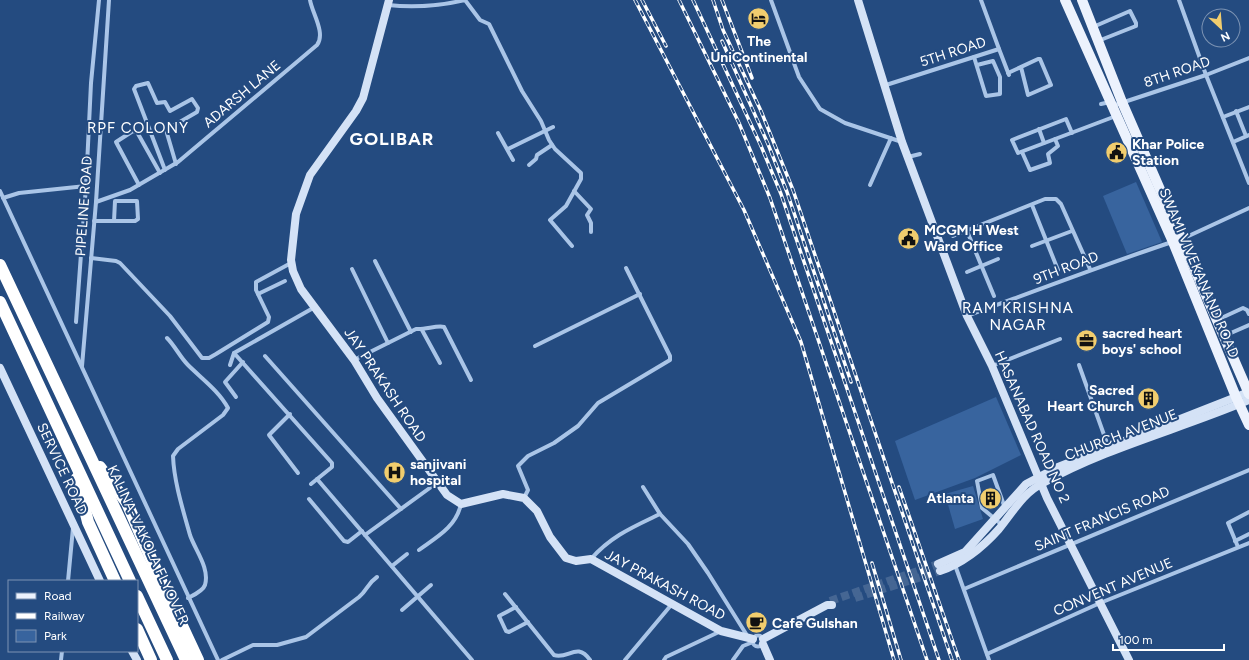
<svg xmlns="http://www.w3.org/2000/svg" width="1249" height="660" font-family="Figtree,sans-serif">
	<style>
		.green { fill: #38649e }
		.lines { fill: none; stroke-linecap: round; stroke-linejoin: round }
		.secondary-tunnel { stroke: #456693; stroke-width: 8; stroke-dasharray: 8 4; stroke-linecap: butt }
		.street { stroke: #aac5e7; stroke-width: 4 }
		.secondary { stroke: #d4e2f6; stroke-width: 8 }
		.primary { stroke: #ecf2fd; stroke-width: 10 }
		.highway { stroke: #fff; stroke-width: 12 }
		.rail-casing { stroke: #fff; stroke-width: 3.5 }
		.rail { stroke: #244b80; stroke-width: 2; stroke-dasharray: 6; stroke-linecap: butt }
		.labels { text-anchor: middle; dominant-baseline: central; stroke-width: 4; stroke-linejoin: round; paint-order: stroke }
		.poi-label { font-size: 14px; font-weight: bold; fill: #fff; stroke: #244b80; text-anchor: start }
		.street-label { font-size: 14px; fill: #fff; stroke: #244b80 }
		.neighbourhood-label { font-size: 15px; letter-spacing: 1px; fill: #fff; stroke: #244b80 }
		.district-label { font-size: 18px; font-weight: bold; letter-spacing: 1px; fill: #fff; stroke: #244b80 }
	</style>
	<rect width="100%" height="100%" fill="#244b80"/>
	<g class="green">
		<path d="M1136 182 1162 242 1127 254 1103 196Z"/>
		<path d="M996 397 1021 455 975 478 915 500 895 441Z"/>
		<path d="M973 486 983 519 955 529 945 494Z"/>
	</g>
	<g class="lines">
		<g class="secondary-tunnel">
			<path d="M855 598 940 571"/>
			<path d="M830 601 938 564"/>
		</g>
		<g class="street">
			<path d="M771 0 799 77 820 109 845 123 902 142"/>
			<path d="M1179 0 1206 75 1249 183"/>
			<path d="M388 5C414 8 439 6 465 0L480 20 489 24 522 91 541 121 549 140 555 149 581 173V179L566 206 550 220 572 246"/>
			<path d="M1093 27 1130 11 1136 23V26L1098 41"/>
			<path d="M999 49 1009 75"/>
			<path d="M974 57 986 96 1000 94V77L993 61 977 65"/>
			<path d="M1008 73 1038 59H1040L1051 85 1028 95 1021 67"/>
			<path d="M886 85 999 49 981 0"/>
			<path d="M1101 104 1110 102"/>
			<path d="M1112 106 1206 75 1249 58"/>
			<path d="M1236 111 1246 136"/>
			<path d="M1223 117 1249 107"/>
			<path d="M1039 129 1044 143"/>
			<path d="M498 133 513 160"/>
			<path d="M1072 133 1066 119 1012 140 1018 153 1116 116"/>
			<path d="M1233 142 1249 135"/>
			<path d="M508 149 553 127"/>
			<path d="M1022 152 1030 170 1050 163 1048 154 1058 146 1055 139"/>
			<path d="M908 157 920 154"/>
			<path d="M529 165 536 159 537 155 552 145"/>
			<path d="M165 170 134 89 136 86 148 83 157 103 165 102 170 111 192 99 198 108 197 112 166 130 176 164"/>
			<path d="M139 185 116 142 133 131 137 132 160 173"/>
			<path d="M870 185 891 138"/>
			<path d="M0 191 218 660"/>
			<path d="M574 191 591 209 587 215 591 223V232"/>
			<path d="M3 198 19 193 86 186 91 83 99 0"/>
			<path d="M96 202 130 190 178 162 317 45C326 33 312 13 310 0"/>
			<path d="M1032 205 1058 270"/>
			<path d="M94 221H135L138 219 137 201H115L114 221"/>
			<path d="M967 231 994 296"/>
			<path d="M953 236 1045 199H1056L1061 204 1090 269"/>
			<path d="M1182 239 1249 208"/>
			<path d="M1032 246 1072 231"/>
			<path d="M91 258 116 261 120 263 170 316 202 358H209L216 354 268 322 269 317 256 290V282L291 263"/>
			<path d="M375 261 411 332"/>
			<path d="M352 269 388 343"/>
			<path d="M967 272 998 259"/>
			<path d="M258 294 285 281"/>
			<path d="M967 316C1035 291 1103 265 1172 242"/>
			<path d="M1217 320 1243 308 1247 310 1249 314"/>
			<path d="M76 322 86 186"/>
			<path d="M422 330 440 363"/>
			<path d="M1224 336 1249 325"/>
			<path d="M167 338C175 346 180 357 188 365 201 378 219 391 228 408L223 415 178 449 173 456C174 482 183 510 190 535 195 550 210 568 205 585 203 591 194 595 188 598"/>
			<path d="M535 346 640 294"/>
			<path d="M234 353 332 463V467L311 484"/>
			<path d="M265 356 401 509"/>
			<path d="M354 360 416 329C425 330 437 325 444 327L471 380"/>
			<path d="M230 365 234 353 315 307"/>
			<path d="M1079 365 1108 446"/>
			<path d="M82 366 96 202 109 0"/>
			<path d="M992 366 1060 339"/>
			<path d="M236 397 225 382 243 362"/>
			<path d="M290 414 269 435 298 473"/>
			<path d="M317 479 472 660"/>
			<path d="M643 487 660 514 688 544 708 573 748 637"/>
			<path d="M524 498 528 490 518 466 528 456 554 443 578 426 598 403 670 360V356L626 268"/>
			<path d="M309 499 344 541 348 542 362 531"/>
			<path d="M1002 525 982 508 977 481 993 475 1005 508"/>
			<path d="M365 535 438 482"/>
			<path d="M1235 541 1249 534"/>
			<path d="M1238 547 1228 523 1249 512"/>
			<path d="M419 550C437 537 456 527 461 504"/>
			<path d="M591 559C611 536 633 527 660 514"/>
			<path d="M955 565 989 660"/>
			<path d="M392 566 407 554"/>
			<path d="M68 581 73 528"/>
			<path d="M964 589 1249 470"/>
			<path d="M505 594 554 655C568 660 577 641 590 660"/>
			<path d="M516 607 499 616 506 631 509 632 528 622"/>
			<path d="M402 610 431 585"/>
			<circle cx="758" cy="641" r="5.5"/>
			<path d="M987 654 1100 603 1249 543"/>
			<path d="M61 660 62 651"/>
			<path d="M222 660 253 645H277L306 637 359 597C368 589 367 584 377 577"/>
			<path d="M625 660 672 604"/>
			<path d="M664 660 666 657 721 631"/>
			<path d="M733 660 743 646 753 642"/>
		</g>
		<g class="secondary">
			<path d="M389 0 363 98 356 111 310 175 296 214 291 260 293 271 301 289 354 360 377 398 447 495 461 504 503 494 524 498 537 511 550 537 566 558 576 561 591 559 721 631 753 639"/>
			<path d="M858 0 902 142 967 316 992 366 1047 498 1129 660"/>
			<path d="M0 368 100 581"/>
			<path d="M938 564 965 552 1026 484 1058 467 1249 392"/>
			<path d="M940 571C963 563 983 547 999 529 1013 512 1023 493 1043 483 1108 447 1181 429 1249 400"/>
			<path d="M763 639 827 605H832"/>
			<path d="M763 644 770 660"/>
			<path d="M132 651 137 660"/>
		</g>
		<g class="primary">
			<path d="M1065 0 1173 242 1236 397 1249 425"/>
			<path d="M1082 0 1122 102 1249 394"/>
		</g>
		<g class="highway">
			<path d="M0 265 186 660"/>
			<path d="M0 302 130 581"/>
			<path d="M100 467 127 503 156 570 198 660"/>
			<path d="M77 478 88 522 115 581"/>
			<path d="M137 596 167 660"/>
			<path d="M137 629 151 660"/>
		</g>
		<defs>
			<g id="rail">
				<path d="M635 0 744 210 801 342 894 660"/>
				<path d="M642 0 666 46"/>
				<path d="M679 0 739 123 770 198 927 660"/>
				<path d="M693 0 761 146 781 194 939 660"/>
				<path d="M713 0 723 30 761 111 793 190 952 660"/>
				<path d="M722 0 752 78"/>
				<path d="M722 41 768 144 787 192 851 382"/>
				<path d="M899 487 959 660"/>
				<path d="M872 563 901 660"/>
			</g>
		</defs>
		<use href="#rail" class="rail-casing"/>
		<use href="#rail" class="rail"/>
	</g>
	<defs>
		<symbol id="hotel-disc" viewBox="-11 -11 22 22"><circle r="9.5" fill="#f1cd6e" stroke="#244b80"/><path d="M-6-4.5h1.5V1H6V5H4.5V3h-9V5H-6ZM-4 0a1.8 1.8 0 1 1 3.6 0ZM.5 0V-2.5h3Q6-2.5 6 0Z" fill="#111"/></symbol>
		<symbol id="civic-disc" viewBox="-11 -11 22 22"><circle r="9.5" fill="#f1cd6e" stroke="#244b80"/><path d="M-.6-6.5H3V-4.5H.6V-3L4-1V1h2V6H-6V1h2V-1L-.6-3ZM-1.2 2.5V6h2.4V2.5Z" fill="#111"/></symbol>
		<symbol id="office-disc" viewBox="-11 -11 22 22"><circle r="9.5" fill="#f1cd6e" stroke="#244b80"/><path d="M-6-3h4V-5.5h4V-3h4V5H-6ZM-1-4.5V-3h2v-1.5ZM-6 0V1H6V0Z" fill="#111"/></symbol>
		<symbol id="building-disc" viewBox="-11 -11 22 22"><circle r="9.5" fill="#f1cd6e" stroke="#244b80"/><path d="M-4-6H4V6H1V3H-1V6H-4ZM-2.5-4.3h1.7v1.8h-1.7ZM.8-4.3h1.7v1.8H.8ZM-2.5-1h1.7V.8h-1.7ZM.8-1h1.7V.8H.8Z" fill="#111"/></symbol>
		<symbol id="hospital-disc" viewBox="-11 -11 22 22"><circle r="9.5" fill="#f1cd6e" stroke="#244b80"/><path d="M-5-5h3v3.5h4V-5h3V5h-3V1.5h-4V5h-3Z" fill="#111"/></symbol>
		<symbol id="cafe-disc" viewBox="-11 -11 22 22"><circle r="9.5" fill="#f1cd6e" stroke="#244b80"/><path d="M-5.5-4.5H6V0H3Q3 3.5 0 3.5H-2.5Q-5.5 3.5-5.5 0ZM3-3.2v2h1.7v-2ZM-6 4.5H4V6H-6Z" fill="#111"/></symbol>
	</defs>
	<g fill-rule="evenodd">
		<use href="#hotel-disc" x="746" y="6" width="25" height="25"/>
		<use href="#civic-disc" x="1104" y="140" width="25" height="25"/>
		<use href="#civic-disc" x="896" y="226" width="25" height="25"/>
		<use href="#office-disc" x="1074" y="328" width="25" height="25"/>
		<use href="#building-disc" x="1136" y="386" width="25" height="25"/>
		<use href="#hospital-disc" x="382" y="460" width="25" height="25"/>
		<use href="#building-disc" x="978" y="486" width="25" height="25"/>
		<use href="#cafe-disc" x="744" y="610" width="25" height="25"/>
	</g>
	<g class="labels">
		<g class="poi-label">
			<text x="759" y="41" text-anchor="middle">The<tspan x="759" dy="16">UniContinental</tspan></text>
			<text x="1132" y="144">Khar Police<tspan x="1132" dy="16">Station</tspan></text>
			<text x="924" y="230">MCGM H West<tspan x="924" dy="16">Ward Office</tspan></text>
			<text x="1102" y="333">sacred heart<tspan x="1102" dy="16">boys' school</tspan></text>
			<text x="1134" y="390" text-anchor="end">Sacred<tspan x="1134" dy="16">Heart Church</tspan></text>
			<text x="410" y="464">sanjivani<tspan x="410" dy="16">hospital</tspan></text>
			<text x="974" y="498" text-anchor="end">Atlanta</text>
			<text x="772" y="623">Cafe Gulshan</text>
		</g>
		<g class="street-label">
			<text transform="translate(953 52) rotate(-18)">5TH ROAD</text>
			<text transform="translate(1177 72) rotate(-19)">8TH ROAD</text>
			<text transform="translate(242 94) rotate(-40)">ADARSH LANE</text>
			<text transform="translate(84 206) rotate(-86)">PIPELINE ROAD</text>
			<text transform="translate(1066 268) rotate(-21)">9TH ROAD</text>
			<text transform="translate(1199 273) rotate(67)">SWAMI VIVEKANAND ROAD</text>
			<text transform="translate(385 385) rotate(56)">JAY PRAKASH ROAD</text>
			<text transform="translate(1032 427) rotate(66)">HASANABAD ROAD NO 2</text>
			<text transform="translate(1121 435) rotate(-21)">CHURCH AVENUE</text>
			<text transform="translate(62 469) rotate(65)">SERVICE ROAD</text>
			<text transform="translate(1102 519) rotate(-23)">SAINT FRANCIS ROAD</text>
			<text transform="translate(148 545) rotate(65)">KALINA-VAKOLA FLYOVER</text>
			<text transform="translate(665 585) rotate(28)">JAY PRAKASH ROAD</text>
			<text transform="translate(1113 587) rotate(-23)">CONVENT AVENUE</text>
		</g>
		<g class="neighbourhood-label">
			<text x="138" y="128">RPF COLONY</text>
			<text x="1018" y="308">RAM KRISHNA<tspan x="1018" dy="17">NAGAR</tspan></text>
		</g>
		<g class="district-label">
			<text x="392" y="139">GOLIBAR</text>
		</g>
	</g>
	<rect x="8" y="580" width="130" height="72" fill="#244b80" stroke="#7c93b3"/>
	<rect x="16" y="593" width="20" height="6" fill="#ecf2fd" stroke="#7c93b3"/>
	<text x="44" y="600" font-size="12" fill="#ffffff">Road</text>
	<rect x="16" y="613" width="20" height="6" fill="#ffffff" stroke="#7c93b3"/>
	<text x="44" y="620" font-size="12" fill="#ffffff">Railway</text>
	<rect x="16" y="630" width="20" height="12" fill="#38649e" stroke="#7c93b3"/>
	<text x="44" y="640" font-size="12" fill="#ffffff">Park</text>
	<g transform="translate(1221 28) rotate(154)"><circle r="19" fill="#244b80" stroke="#7c93b3"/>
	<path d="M0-3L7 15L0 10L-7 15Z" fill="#f1cd6e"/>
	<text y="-6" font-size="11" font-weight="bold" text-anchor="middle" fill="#ffffff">N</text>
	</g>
	<path d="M1113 644v6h111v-6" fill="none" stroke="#ffffff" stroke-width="2"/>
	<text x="1119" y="644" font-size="12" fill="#ffffff" stroke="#244b80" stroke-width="3" paint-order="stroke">100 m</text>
</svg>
